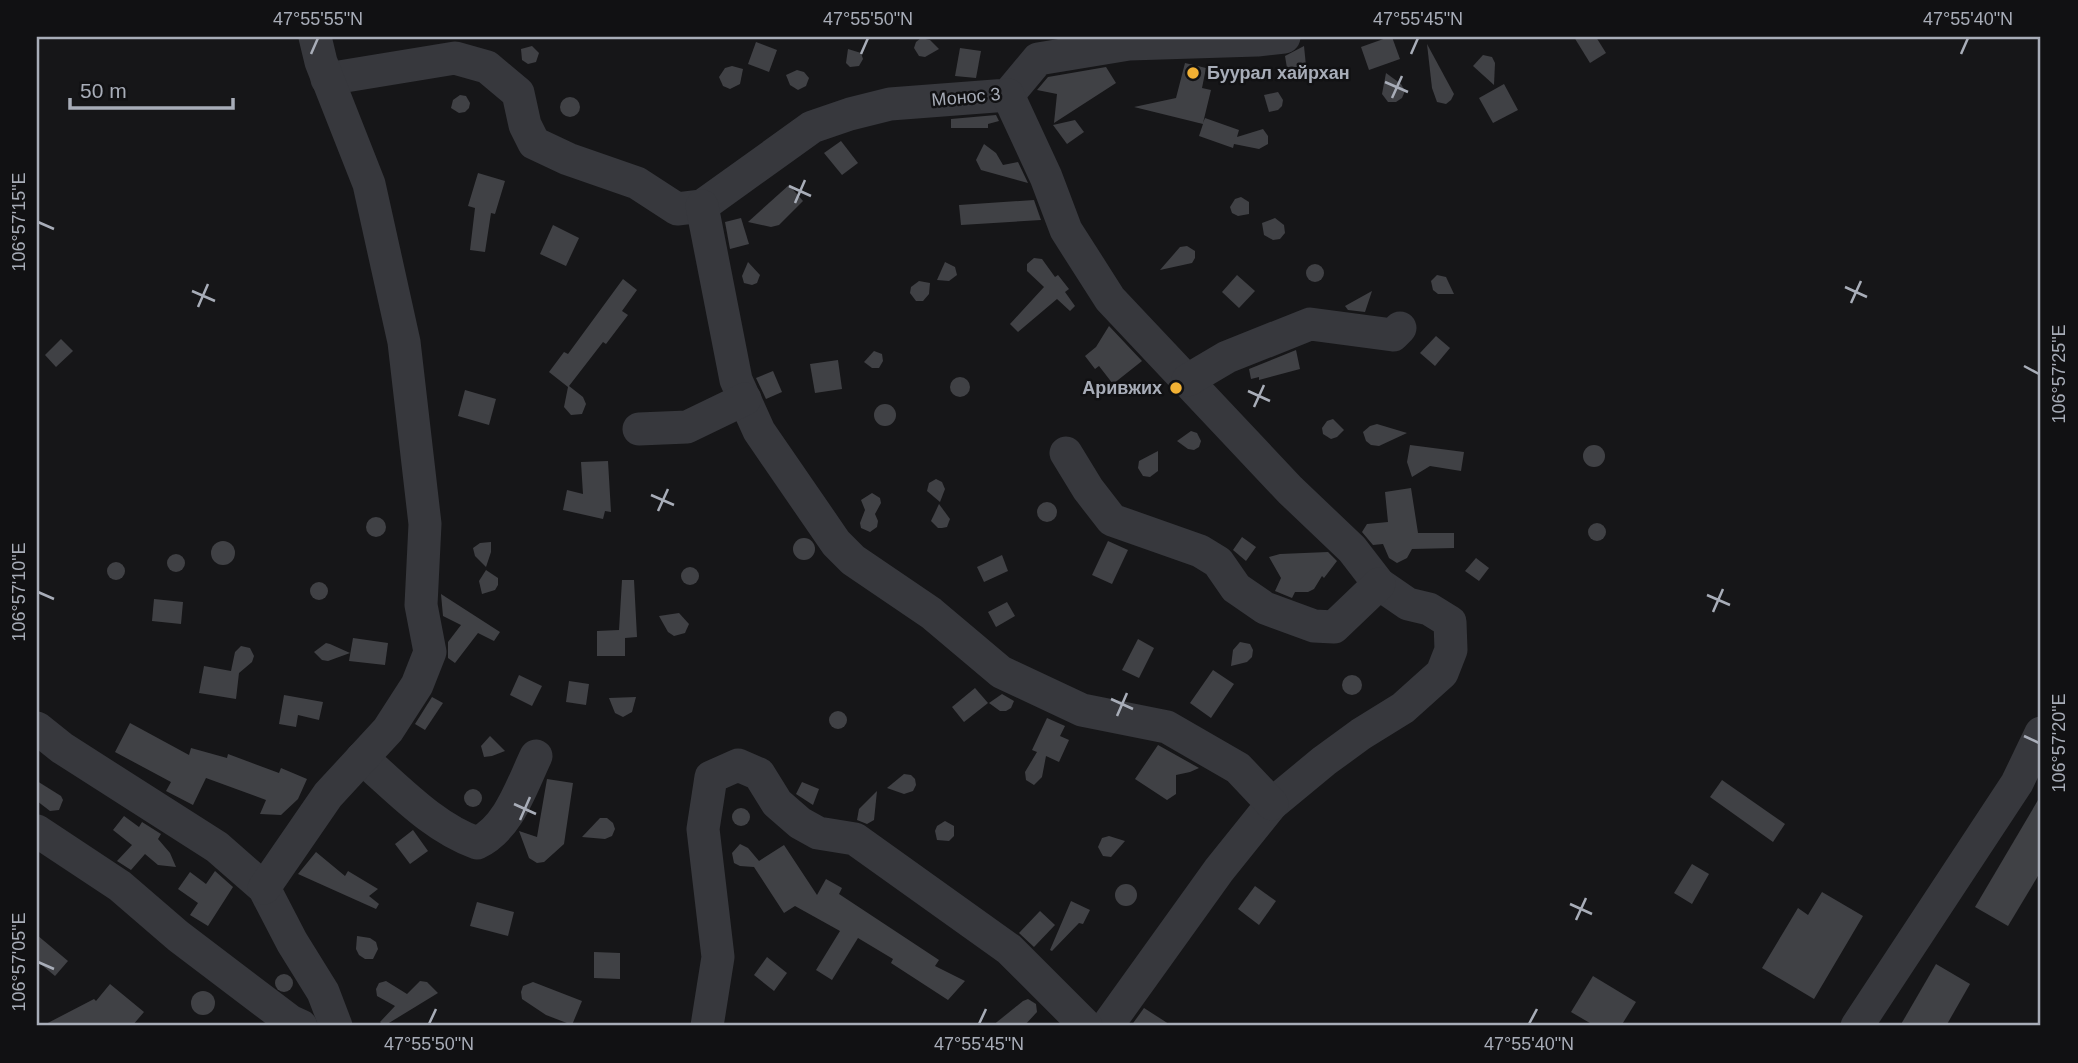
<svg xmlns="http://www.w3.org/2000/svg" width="2078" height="1063" font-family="Arial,sans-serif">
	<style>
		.building { fill: #404145 }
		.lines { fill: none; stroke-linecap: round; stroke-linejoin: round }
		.minor { stroke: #37383d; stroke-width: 33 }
		.ticks { fill: none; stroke: #a8adb8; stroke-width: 2.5 }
		.poi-dot { fill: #f2b134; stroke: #111113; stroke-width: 2.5 }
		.labels { text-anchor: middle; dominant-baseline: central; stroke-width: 5; stroke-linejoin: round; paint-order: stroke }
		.poi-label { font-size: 18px; font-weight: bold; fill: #a8adb8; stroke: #111113; text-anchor: start }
		.street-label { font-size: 18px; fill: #a8adb8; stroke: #111113 }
		.neatline { fill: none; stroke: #a8adb8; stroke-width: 2.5 }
		.ticks-label { font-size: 18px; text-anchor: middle; fill: #a8adb8 }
	</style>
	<rect width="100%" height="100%" fill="#161618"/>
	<g class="building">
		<path d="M1389 37H1392L1400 59 1369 70 1361 47Z"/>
		<path d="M1574 37H1596L1606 53 1590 63Z"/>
		<path d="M921 38 930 40 939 49 925 57 919 56 914 48 916 42Z"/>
		<path d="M756 42 777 50 769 72 748 64Z"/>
		<path d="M1427 44 1454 94 1451 100 1446 104 1437 102 1432 88Z"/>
		<path d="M532 46 539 53 536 62 528 64 522 60 521 49Z"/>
		<path d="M1304 46 1306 66 1287 68 1285 56Z"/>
		<path d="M960 48 981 51 976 78 955 76Z"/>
		<path d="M848 49 861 53 863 59 859 66 850 67 846 63Z"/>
		<path d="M1483 55 1492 57 1495 63 1494 85 1473 66Z"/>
		<path d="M1185 63 1206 68 1202 88 1211 90 1203 123 1205 118 1239 130 1237 137 1263 129 1268 136V144L1259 149 1234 144 1233 148 1199 136 1203 124 1134 107 1176 98Z"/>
		<path d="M732 66 743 69 740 84 730 89 723 86 719 77 725 68Z"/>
		<path d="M1106 67 1116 83 1054 123 1057 94 1037 90 1048 77Z"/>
		<path d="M797 70 804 72 809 78 806 86 798 90 790 85 786 75Z"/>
		<path d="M1386 73 1401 84 1405 91 1402 98 1396 102H1388L1382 94Z"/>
		<path d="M1504 84 1518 110 1493 123 1479 98Z"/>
		<path d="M1278 92 1283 100 1282 106 1278 110 1269 112 1264 95Z"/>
		<path d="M460 95 466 96 470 103 469 108 465 112 459 113 451 108 453 100Z"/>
		<circle cx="570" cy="107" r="10"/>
		<path d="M996 115 999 121 988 124V128H951V119Z"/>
		<path d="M1075 120 1084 132 1067 144 1053 125Z"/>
		<path d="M841 141 858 163 842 175 824 153Z"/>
		<path d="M984 144 996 153 1003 165 1018 162 1028 183 981 170 976 160Z"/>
		<path d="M478 173 505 181 495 214 491 213 485 252 470 250 475 208 468 206Z"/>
		<path d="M789 185 803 201 779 225 771 227 748 222Z"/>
		<path d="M1241 197 1249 202V214L1238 216 1232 213 1230 207 1235 199Z"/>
		<path d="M1034 200 1041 220 961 225 959 205Z"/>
		<path d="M741 218 749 244 730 249 725 222Z"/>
		<path d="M1275 218 1284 225 1285 233 1280 239 1273 240 1264 235 1262 223Z"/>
		<path d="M553 225 579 238 566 266 540 254Z"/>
		<path d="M1187 246 1195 251V258L1192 263 1160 270 1180 247Z"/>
		<path d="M1034 258 1042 259 1055 277 1058 275 1069 289 1065 292 1075 306 1070 311 1057 299 1018 332 1010 324 1044 287 1027 271V264Z"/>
		<path d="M748 262 760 275 757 283 752 285 744 283 742 276Z"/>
		<path d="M945 262 955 267 957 275 949 281 937 280Z"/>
		<circle cx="1315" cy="273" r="9"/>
		<path d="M1237 275 1255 291 1239 308 1222 292Z"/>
		<path d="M1437 275 1446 277 1454 294H1438L1433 290 1431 281Z"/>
		<path d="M623 279 637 290 622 311 628 315 606 344 603 342 569 386 583 397 586 404 582 414 571 415 564 407 568 387 549 372 564 352 568 354Z"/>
		<path d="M919 281 930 283 929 294 923 301H916L910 293 911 287Z"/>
		<path d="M1372 291 1365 312 1348 310 1345 306Z"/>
		<path d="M1109 326 1142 361 1113 384 1099 366 1095 369 1085 356 1096 347Z"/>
		<path d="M1436 336 1450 348 1435 366 1420 353Z"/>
		<path d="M61 339 73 351 56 367 45 355Z"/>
		<path d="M1296 350 1300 369 1259 380V377L1251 379 1249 369Z"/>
		<path d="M874 351 882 354 883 361 879 368H872L864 362Z"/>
		<path d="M838 360 842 389 815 393 810 364Z"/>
		<path d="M773 371 782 392 766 399 756 378Z"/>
		<circle cx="960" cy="387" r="10"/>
		<path d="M465 390 496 399 489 425 458 416Z"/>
		<circle cx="885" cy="415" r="11"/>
		<path d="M1333 419 1344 430 1337 437 1331 439 1323 434 1322 428 1327 421Z"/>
		<path d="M1377 424 1407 433 1379 446 1371 445 1366 441 1363 432 1370 426Z"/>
		<path d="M1191 431 1197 433 1201 441 1199 447 1194 450 1188 449 1177 441Z"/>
		<circle cx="1594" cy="456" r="11"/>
		<path d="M1410 445 1464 452 1461 471 1430 466 1412 477 1407 462Z"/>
		<path d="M1158 451V471L1150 477 1143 476 1138 468 1139 461Z"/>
		<path d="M608 461 611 512 605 511 603 519 563 510 567 490 583 494 581 462Z"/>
		<path d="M936 479 942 482 945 489 940 502 927 491 929 483Z"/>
		<path d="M1411 488 1418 533H1454V548L1412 549 1407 558 1397 563 1389 558 1383 544 1373 545 1362 532 1367 524 1388 522 1385 492Z"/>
		<path d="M872 493 880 498 881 503 875 514 878 521 877 527 870 532 861 528 860 523 865 510 861 500Z"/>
		<circle cx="1047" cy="512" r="10"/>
		<path d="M939 504 950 519 947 527 942 528H938L931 521Z"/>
		<circle cx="376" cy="527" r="10"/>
		<circle cx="1597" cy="532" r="9"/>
		<path d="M1242 537 1256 547 1246 561 1233 550Z"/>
		<circle cx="804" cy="549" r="11"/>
		<circle cx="223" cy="553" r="12"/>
		<path d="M1108 541 1128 550 1112 584 1092 575Z"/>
		<path d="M491 542V552L486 567 475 556 473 548 480 543Z"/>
		<path d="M1328 552 1337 561 1324 578 1322 576 1314 589 1308 592H1295L1292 598 1275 591 1281 578 1269 557 1280 554Z"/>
		<circle cx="176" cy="563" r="9"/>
		<path d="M1002 555 1008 571 984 582 977 567Z"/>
		<path d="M1476 558 1489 568 1479 581 1465 571Z"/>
		<circle cx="116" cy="571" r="9"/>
		<circle cx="690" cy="576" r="9"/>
		<path d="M486 570 498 578V585L495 590 482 594 479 581Z"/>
		<path d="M622 580H634L637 637 625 638V656H597V631L619 630Z"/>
		<circle cx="319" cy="591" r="9"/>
		<path d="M441 594 500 632 494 641 478 633 455 663 448 658V642L461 625 443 616Z"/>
		<path d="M154 599 183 602 181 624 152 621Z"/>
		<path d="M1007 602 1015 616 996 627 988 612Z"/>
		<path d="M679 613 689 624 685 633 674 636 668 632 659 616Z"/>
		<path d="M353 638 388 643 385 665 349 661Z"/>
		<path d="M1138 639 1154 648 1139 678 1122 670Z"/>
		<path d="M1240 642 1250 644 1253 650 1252 657 1247 662 1231 666 1233 650Z"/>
		<path d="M326 643 330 644 350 653 328 661 322 660 314 652Z"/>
		<path d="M241 646 250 648 254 656 252 662 239 673 236 699 199 693 204 666 231 671 235 652Z"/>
		<path d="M1213 670 1234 684 1211 718 1190 703Z"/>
		<path d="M519 675 542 686 532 706 510 695Z"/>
		<circle cx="1352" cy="685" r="10"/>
		<path d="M569 681 589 684 586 705 566 702Z"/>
		<path d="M975 688 988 703 964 722 952 707Z"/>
		<path d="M1002 694 1014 701 1011 708 1006 711H1000L989 703Z"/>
		<path d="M284 695 323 702 319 720 298 715 296 727 279 724Z"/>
		<path d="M432 697 443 703 425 730 415 724Z"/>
		<path d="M636 697 632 712 623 717 615 713 609 698Z"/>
		<circle cx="838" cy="720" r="9"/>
		<path d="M1047 718 1065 726 1060 736 1069 740 1059 762 1046 756 1042 777 1034 785 1026 780 1025 772 1037 752 1032 750Z"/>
		<path d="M130 723 189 755 191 748 227 758 228 754 279 773 281 768 307 779 298 799 281 815 260 814 266 800 206 778 193 805 166 791 171 782 115 752Z"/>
		<path d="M490 736 505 751 492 756 484 757 481 746Z"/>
		<path d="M1158 745 1199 768 1190 772 1176 775V794L1167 800 1135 779Z"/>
		<path d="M904 774 911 775 915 779 916 785 913 791 904 794 887 788Z"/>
		<path d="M547 779 573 783 564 844 544 862 537 863 529 858 519 831 537 837Z"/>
		<path d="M1722 780 1785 824 1773 842 1710 797Z"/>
		<path d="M37 781 61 796 63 800 59 810 50 811 37 801Z"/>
		<path d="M802 782 819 789 813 805 796 794Z"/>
		<circle cx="473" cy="798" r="9"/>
		<path d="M877 791 874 820 867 824 857 820 859 809Z"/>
		<path d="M2041 795V871L2008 926 1975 907Z"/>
		<circle cx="741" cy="817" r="9"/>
		<path d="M124 816 139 827 142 822 161 834 158 839 170 853 176 867 158 865 145 854 131 870 117 861 132 845 113 830Z"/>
		<path d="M600 818H607L613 823 615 829 612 836 605 839 582 837Z"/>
		<path d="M945 821 954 826V836L949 841 937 840 935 831 937 826Z"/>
		<path d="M413 830 428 851 410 864 395 844Z"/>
		<path d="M1109 836 1125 841 1111 857 1103 856 1098 847 1102 838Z"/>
		<path d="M740 844 748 848 759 861 784 845 817 895 826 879 842 888 839 894 939 960 935 966 965 981 948 1000 891 963 893 959 858 938 832 980 816 970 840 931 795 906 784 913 754 867 740 866 734 863 732 853Z"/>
		<path d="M316 852 345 876 348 871 378 889 369 896 379 904 376 909 298 874Z"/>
		<path d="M1692 864 1709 874 1692 904 1674 893Z"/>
		<path d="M215 871 233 887 208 926 190 915 198 903 178 889 190 872 206 884Z"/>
		<circle cx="1126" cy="895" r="11"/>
		<path d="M1255 886 1276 901 1259 925 1238 909Z"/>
		<path d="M1822 892 1863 916 1814 999 1762 968 1798 908 1808 915Z"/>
		<path d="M1071 901 1090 910 1083 924 1079 923 1052 951 1050 950Z"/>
		<path d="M477 902 514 912 508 936 470 926Z"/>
		<path d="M1040 911 1055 925 1034 947 1019 933Z"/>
		<path d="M37 935 68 961 55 976 37 961Z"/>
		<path d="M357 936 370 938 376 942 378 949 373 959H365L359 955 356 949Z"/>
		<path d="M594 952 620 953V979L594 978Z"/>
		<path d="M767 957 787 973 774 991 754 975Z"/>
		<path d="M1936 964 1970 984 1946 1026H1900Z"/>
		<circle cx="284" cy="983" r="9"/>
		<path d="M1593 976 1636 1002 1621 1026H1595L1571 1012Z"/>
		<path d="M386 981 407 994 420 981 427 982 438 993 384 1026 380 1022 395 1006 377 996 376 989 379 983Z"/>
		<path d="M533 982 582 1001 572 1025 546 1015 522 999 521 992 523 986Z"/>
		<path d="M110 984 144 1012 132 1026H42L94 999 96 1001Z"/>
		<circle cx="203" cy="1003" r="12"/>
		<path d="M1028 999 1036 1004 1037 1012 1024 1026H992L1023 1001Z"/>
		<path d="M1144 1008 1172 1026H1131Z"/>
	</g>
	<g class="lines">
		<g class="minor">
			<path d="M327 79 455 58 487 67 518 93 525 125 534 143 568 159 637 183 677 209 702 206 812 127 850 114 890 104 1008 95 1038 59 1129 44 1257 40 1284 37"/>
			<path d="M1008 95 1046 177 1066 230 1110 299 1290 490 1352 549 1379 584 1408 604 1429 609 1450 622 1451 650 1442 673 1403 708 1361 734 1324 761 1272 804 1219 870 1107 1026"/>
			<path d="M702 206 736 380 759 431 836 543 853 560 931 613 1001 672 1082 710 1167 727 1238 768 1272 804"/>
			<path d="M1188 380 1227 357 1310 324 1393 335 1400 328"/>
			<path d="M639 429 687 427 745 399"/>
			<path d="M1066 453 1088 489 1112 520 1200 551 1218 562 1236 588 1265 608 1314 626 1334 627 1379 584"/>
			<path d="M37 728 62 748 217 847 264 888 292 942 323 992 336 1026"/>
			<path d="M362 758C397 788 432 827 477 843 509 828 522 785 536 756"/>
			<path d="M37 831 120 886 178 936 290 1021 301 1026"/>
			<path d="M264 888 328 795 388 730 417 685 430 652 421 605 425 524 404 342 369 184 321 62 315 37"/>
			<path d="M707 1026 718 957 703 829 711 777 738 765 759 774 777 803 800 823 818 833 855 839 1009 949 1086 1026"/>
			<path d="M1857 1026 2017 783 2041 733"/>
		</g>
	</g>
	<path class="ticks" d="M311 54 318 38M861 54 868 38M1411 54 1418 38M1961 54 1968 38M1385 82 1408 92M1392 98 1402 76M789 186 811 196M795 203 805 180M38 222 54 229M1845 287 1867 297M192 291 215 301M1851 303 1861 281M198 307 208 284M2024 366 2039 374M1248 391 1270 401M1254 407 1264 385M651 495 674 505M658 511 668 489M38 592 54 599M1707 595 1730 605M1713 612 1723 589M1111 699 1133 709M1117 716 1127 693M2024 736 2039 743M514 804 536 814M520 820 530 797M1570 904 1592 914M1576 920 1586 898M38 962 54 969M429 1024 436 1009M979 1024 986 1009M1529 1024 1537 1009"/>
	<g class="poi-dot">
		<circle cx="1193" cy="73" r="7"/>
		<circle cx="1176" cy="388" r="7"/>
	</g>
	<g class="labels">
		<g class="poi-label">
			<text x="1207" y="73">Буурал хайрхан</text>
			<text x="1162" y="388" text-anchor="end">Аривжих</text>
		</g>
		<g class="street-label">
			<text transform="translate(966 97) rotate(-5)">Монос 3</text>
		</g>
	</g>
	<rect width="2078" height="1063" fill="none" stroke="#111113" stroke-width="77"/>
	<path d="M70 98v10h163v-10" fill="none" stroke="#a8adb8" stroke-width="3.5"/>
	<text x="80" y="98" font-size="21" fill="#a8adb8" stroke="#111113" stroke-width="5" paint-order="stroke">50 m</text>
	<rect x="38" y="38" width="2001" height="986" class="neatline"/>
	<g class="ticks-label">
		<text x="318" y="25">47°55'55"N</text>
		<text x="868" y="25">47°55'50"N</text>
		<text x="1418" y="25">47°55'45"N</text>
		<text x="1968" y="25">47°55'40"N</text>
		<text transform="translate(19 222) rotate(-90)" y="6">106°57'15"E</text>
		<text transform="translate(2059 374) rotate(-90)" y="6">106°57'25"E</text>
		<text transform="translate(19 592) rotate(-90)" y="6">106°57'10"E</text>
		<text transform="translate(2059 743) rotate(-90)" y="6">106°57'20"E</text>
		<text transform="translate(19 962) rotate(-90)" y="6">106°57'05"E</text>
		<text x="429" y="1050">47°55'50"N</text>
		<text x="979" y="1050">47°55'45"N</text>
		<text x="1529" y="1050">47°55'40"N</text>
	</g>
</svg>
